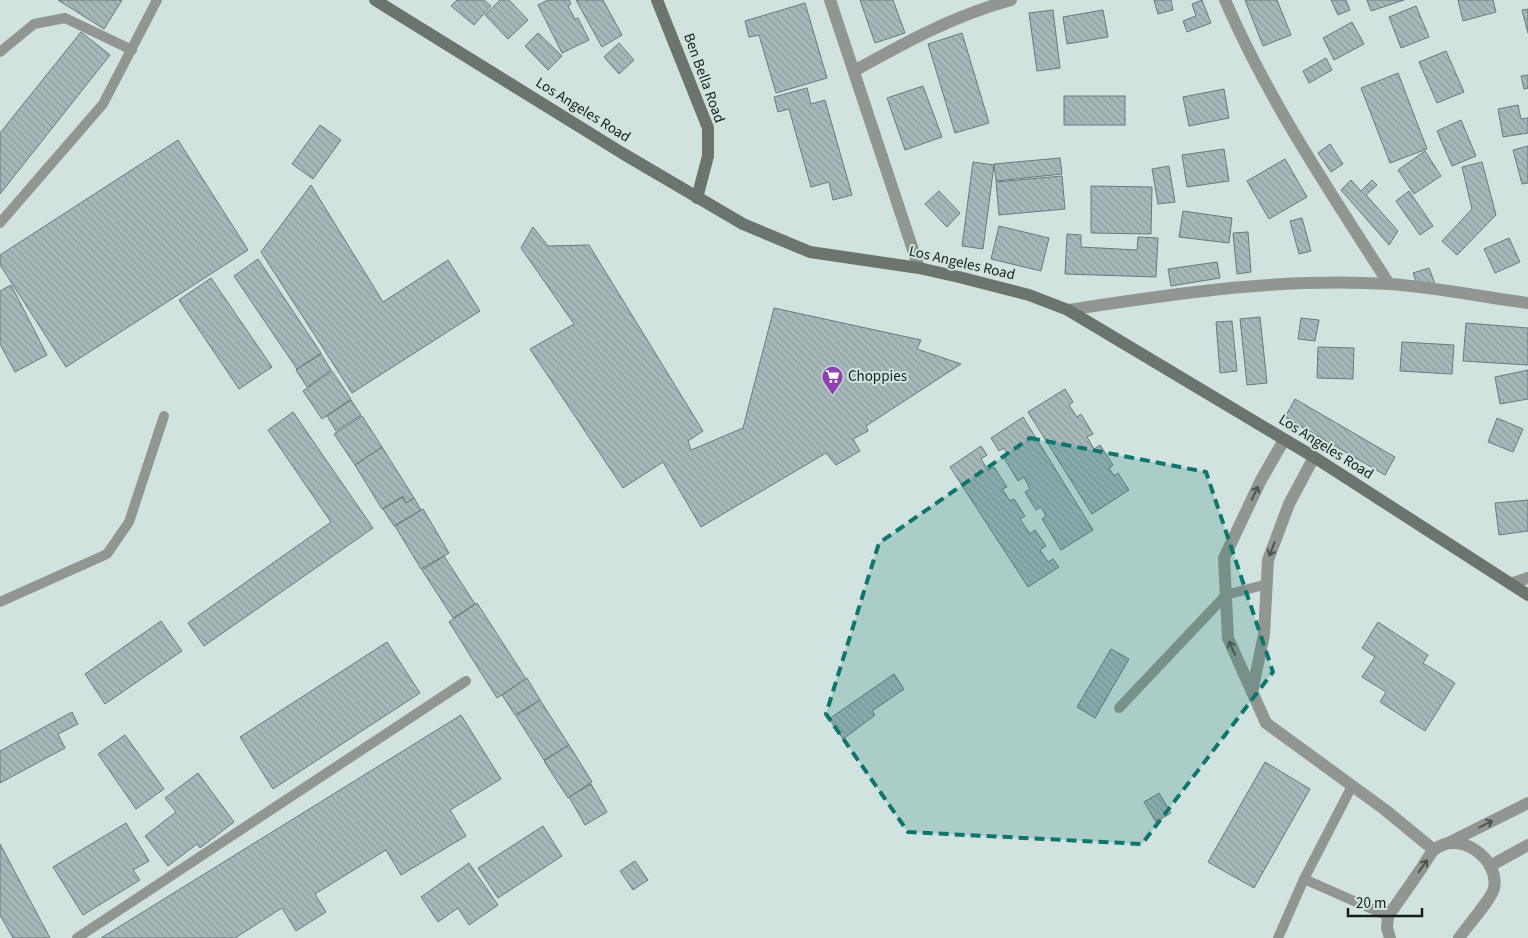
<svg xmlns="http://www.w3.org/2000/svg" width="1528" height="938" font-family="'Source Sans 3',sans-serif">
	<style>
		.building { fill: url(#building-back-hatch); stroke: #697a7c }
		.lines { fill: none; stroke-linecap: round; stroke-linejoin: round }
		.service { stroke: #919692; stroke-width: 10 }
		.minor { stroke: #919692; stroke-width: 12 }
		.secondary { stroke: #6c746e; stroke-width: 12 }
		.oneway { stroke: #4d5350 }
		.marked { fill: #0f766e; fill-opacity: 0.2; stroke: #0f766e; stroke-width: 4; stroke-dasharray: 10 6; stroke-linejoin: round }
		.labels { text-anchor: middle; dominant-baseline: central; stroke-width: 4; stroke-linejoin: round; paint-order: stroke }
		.street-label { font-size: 15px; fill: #151c1a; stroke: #d1e3de }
		.poi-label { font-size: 15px; fill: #151c1a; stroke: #d1e3de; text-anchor: start }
	</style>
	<defs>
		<pattern id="building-back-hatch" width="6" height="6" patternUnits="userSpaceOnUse" patternTransform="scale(1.25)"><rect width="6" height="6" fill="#a6b8ba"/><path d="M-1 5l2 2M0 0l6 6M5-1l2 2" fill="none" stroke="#8e9e9f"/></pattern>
	</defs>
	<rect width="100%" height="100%" fill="#d1e3de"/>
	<g class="building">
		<path d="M58 0H122L104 29Z"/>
		<path d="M457 0H484L491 6 474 25 451 6Z"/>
		<path d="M500 0H509L528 20 508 39 485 15Z"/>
		<path d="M548 0H569L571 4 568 6 575 19 578 18 589 40 562 53 538 5Z"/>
		<path d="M576 0H603L622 35 602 47Z"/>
		<path d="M860 0H893L905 33 875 43Z"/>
		<path d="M1154 0H1171L1173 10 1158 14Z"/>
		<path d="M1202 0 1211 23 1187 32 1183 21 1196 16 1192 4Z"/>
		<path d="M1245 0H1277L1291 35 1263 46Z"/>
		<path d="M1331 0H1346L1350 10 1338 15Z"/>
		<path d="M1367 0H1404L1371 11Z"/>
		<path d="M1458 0H1493L1496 12 1463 21Z"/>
		<path d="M805 3 827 78 776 93 759 35 749 37 745 21Z"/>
		<path d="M1416 6 1429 37 1401 48 1389 17Z"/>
		<path d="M1528 9V33L1522 10Z"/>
		<path d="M1053 10 1060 68 1037 71 1029 13Z"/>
		<path d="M1103 10 1108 37 1067 44 1063 17Z"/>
		<path d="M1352 22 1364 44 1334 60 1323 38Z"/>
		<path d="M81 32 110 55 0 194V133Z"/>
		<path d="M538 33 562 56 548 70 525 46Z"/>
		<path d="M962 33 989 123 955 133 928 44Z"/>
		<path d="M619 43 634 60 619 74 604 57Z"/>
		<path d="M1446 51 1464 92 1437 103 1419 62Z"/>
		<path d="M1326 58 1332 70 1309 83 1303 71Z"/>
		<path d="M1398 73 1427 149 1390 163 1361 88Z"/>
		<path d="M1528 75V88L1524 89 1521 76Z"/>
		<path d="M923 86 942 137 905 150 887 98Z"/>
		<path d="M807 88 811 104 825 100 852 195 833 200 829 182 811 187 789 109 778 112 774 97Z"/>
		<path d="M1224 89 1229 118 1189 126 1183 97Z"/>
		<rect x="1064" y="96" width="61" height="29"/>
		<path d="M1518 105 1521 119 1528 118V133L1503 137 1498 109Z"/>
		<path d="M1461 120 1476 156 1452 166 1437 131Z"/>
		<path d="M320 125 341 140 313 179 292 164Z"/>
		<path d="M178 140 248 250 66 367 0 265V255Z"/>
		<path d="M1330 144 1343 164 1331 172 1318 153Z"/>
		<path d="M1528 146V183L1522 184 1513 150Z"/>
		<path d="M1224 149 1229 181 1187 187 1182 155Z"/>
		<path d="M1425 151 1441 176 1414 194 1398 170Z"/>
		<path d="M1060 158 1062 174 996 181 994 164Z"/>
		<path d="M1285 159 1307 197 1269 219 1247 181Z"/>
		<path d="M973 162 994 165 983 249 962 246Z"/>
		<path d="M1482 162 1496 215 1457 255 1442 241 1472 209 1462 167Z"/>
		<path d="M1169 166 1175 202 1158 204 1152 169Z"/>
		<path d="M1062 176 1065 209 999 215 996 182Z"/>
		<path d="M1351 180 1361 191 1372 180 1377 185 1366 195 1398 231 1389 245 1341 190Z"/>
		<path d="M311 185 383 302 448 260 480 311 352 393 261 252Z"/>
		<path d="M1091 186 1152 187 1151 234 1091 233Z"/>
		<path d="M939 191 960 213 947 227 925 204Z"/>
		<path d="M1409 191 1433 226 1420 235 1396 201Z"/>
		<path d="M1183 211 1232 218 1229 243 1179 237Z"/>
		<path d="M1302 218 1311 251 1299 254 1290 221Z"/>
		<path d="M999 226 1049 238 1041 271 991 259Z"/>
		<path d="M533 227 548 246 589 245 703 431 688 441 691 450 743 428 774 308 921 340 917 349 961 364 866 426 868 431 853 439 860 451 836 465 826 453 701 527 663 462 623 488 530 349 574 324 521 248Z"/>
		<path d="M1248 232 1251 272 1237 274 1233 233Z"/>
		<path d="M1067 234 1081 235V247L1137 250 1138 237 1158 238 1156 277 1065 274Z"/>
		<path d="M1509 238 1520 262 1495 273 1484 249Z"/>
		<path d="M258 259 321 353 297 369 234 276Z"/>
		<path d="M1217 262 1220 278 1171 286 1168 269Z"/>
		<path d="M1429 268 1435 284 1419 290 1413 273Z"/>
		<path d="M211 278 272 367 239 389 179 300Z"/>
		<path d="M11 285 47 355 15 372 0 344V291Z"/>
		<path d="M1260 317 1267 383 1247 385 1240 319Z"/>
		<path d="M1301 318 1319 320 1315 341 1298 339Z"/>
		<path d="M1232 321 1237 371 1220 373 1216 322Z"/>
		<path d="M1466 323 1528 328V365L1463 361Z"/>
		<path d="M1402 342 1454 345 1452 374 1400 371Z"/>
		<path d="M1318 347 1354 348 1353 379 1317 378Z"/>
		<path d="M321 354 331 370 307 387 296 370Z"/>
		<path d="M1528 370V399L1500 404 1495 377Z"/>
		<path d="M332 371 351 399 322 419 303 391Z"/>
		<path d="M1065 389 1073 402 1069 405 1077 417 1081 414 1093 434 1087 437 1094 449 1100 445 1113 465 1109 468 1114 476 1118 473 1129 490 1092 514 1028 412Z"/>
		<path d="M1295 399 1395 457 1385 475 1285 417Z"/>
		<path d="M351 400 361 415 336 431 327 416Z"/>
		<path d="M293 412 373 528 204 646 188 623 331 522 268 430Z"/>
		<path d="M362 416 382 447 355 465 334 434Z"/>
		<path d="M1023 417 1093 530 1061 550 1042 519 1046 516 1041 507 1036 510 1025 492 1030 489 1024 477 1018 481 1004 458 1008 455 1004 448 999 451 991 438Z"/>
		<path d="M1497 418 1523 429 1513 452 1488 442Z"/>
		<path d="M981 446 987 455 981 459 988 470 994 467 1007 487 1002 489 1010 501 1014 499 1025 516 1020 519 1030 534 1035 530 1046 546 1040 550 1048 562 1053 559 1059 567 1028 587 950 467Z"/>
		<path d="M382 447 414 498 406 503 403 496 382 509 355 465Z"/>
		<path d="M403 497 406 503 414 498 421 510 394 526 383 509Z"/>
		<path d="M1528 500V531L1499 535 1495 503Z"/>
		<path d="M423 509 449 553 421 569 395 526Z"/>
		<path d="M444 556 475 604 453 618 422 570Z"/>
		<path d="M477 603 526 679 497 698 449 622Z"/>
		<path d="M161 621 182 651 105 704 85 674Z"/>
		<path d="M1378 622 1428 655 1423 663 1455 683 1425 731 1380 702 1386 692 1362 677 1375 657 1362 648Z"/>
		<path d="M387 642 420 693 273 789 240 737Z"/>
		<path d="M1111 649 1129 659 1095 718 1077 707Z"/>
		<path d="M894 674 904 689 872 711 875 715 843 739 829 719Z"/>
		<path d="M527 678 540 700 515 715 502 695Z"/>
		<path d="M540 700 569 745 544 760 516 716Z"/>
		<path d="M72 712 78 724 58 734 65 748 0 783V751Z"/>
		<path d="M461 715 501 779 450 810 466 836 401 875 386 850 315 894 326 912 296 931 282 908 235 938H101Z"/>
		<path d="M125 735 164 789 136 809 98 754Z"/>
		<path d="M569 745 592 782 568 798 544 761Z"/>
		<path d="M1265 762 1310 789 1254 888 1208 862Z"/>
		<path d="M198 773 234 822 200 848 197 844 168 866 145 836 176 812 165 798Z"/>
		<path d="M591 784 607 812 585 825 569 797Z"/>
		<path d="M1159 793 1171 813 1156 822 1144 802Z"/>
		<path d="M126 823 149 861 133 870 140 880 83 915 53 867Z"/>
		<path d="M543 826 562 856 498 898 478 868Z"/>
		<path d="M0 844 50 938H13L0 915Z"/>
		<path d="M635 861 648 880 633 890 620 871Z"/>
		<path d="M469 863 498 905 469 925 458 908 438 922 421 897Z"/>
	</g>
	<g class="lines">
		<g class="service">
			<path d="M0 52 34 24 65 18 132 50"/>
			<path d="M0 223 103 104 157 0"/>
			<path d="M0 602 107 554 129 522 164 416"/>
			<path d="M1119 708 1226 595 1267 584"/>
			<path d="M1304 879 1388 916"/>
			<path d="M77 938 466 681"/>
			<path d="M1278 938 1304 879 1352 786"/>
		</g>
		<g class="minor">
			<path d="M830 0 919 268"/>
			<path d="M1225 0C1268 100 1331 193 1389 284"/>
			<path d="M854 71C906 42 953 16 1011 0"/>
			<path d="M1068 310C1174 294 1281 277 1389 284 1435 287 1482 297 1528 303"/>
			<path d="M1284 440 1261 480 1224 558 1228 638 1266 723 1384 809 1434 850"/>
			<path d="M1511 584 1528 578"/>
			<path d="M1252 692 1264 635 1268 560 1289 504 1314 457"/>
			<path d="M1448 843 1528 803"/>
			<path d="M1490 866 1528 845"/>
			<path d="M1390 938 1387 928 1388 916C1399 901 1410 885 1421 869 1425 863 1429 855 1434 850 1459 829 1500 859 1494 888 1493 897 1465 929 1459 938"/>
		</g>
		<g class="secondary">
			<path d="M375 0 622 153 743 224 810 252 919 268 959 277 1029 295 1068 310 1314 457 1528 595"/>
			<path d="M657 0 708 128V156L697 198"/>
		</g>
	</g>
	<defs><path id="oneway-shaft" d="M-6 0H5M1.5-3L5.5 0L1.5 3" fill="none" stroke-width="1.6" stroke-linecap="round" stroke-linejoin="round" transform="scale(1.25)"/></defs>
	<g class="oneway">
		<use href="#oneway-shaft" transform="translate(1255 493) rotate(-65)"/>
		<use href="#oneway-shaft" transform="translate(1272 549) rotate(111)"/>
		<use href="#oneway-shaft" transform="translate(1232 648) rotate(-114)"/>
		<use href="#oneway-shaft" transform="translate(1486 824) rotate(-27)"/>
		<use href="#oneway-shaft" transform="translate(1423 866) rotate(-55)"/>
	</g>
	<path class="marked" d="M1030 438 1206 472 1273 672 1142 844 908 832 826 714 879 543Z"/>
	<defs>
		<symbol id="supermarket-pin" viewBox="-11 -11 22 30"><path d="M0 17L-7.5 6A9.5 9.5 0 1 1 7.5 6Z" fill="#8d42b3" stroke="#d1e3de"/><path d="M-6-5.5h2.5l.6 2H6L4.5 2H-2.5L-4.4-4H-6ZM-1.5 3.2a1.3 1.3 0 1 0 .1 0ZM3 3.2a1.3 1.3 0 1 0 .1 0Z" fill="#fff"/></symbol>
	</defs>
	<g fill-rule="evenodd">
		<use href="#supermarket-pin" x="820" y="364" width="25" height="34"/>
	</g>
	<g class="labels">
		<g class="street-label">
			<text transform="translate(704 78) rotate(70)">Ben Bella Road</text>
			<text transform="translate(583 110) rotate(32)">Los Angeles Road</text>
			<text transform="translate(962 263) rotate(13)">Los Angeles Road</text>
			<text transform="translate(1326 447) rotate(32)">Los Angeles Road</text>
		</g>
		<g class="poi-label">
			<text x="848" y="376">Choppies</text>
		</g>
	</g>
	<path d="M1348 908v8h74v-8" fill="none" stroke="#151c1a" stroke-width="2.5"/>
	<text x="1356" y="908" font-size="15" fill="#151c1a" stroke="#d1e3de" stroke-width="4" paint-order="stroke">20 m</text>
</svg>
